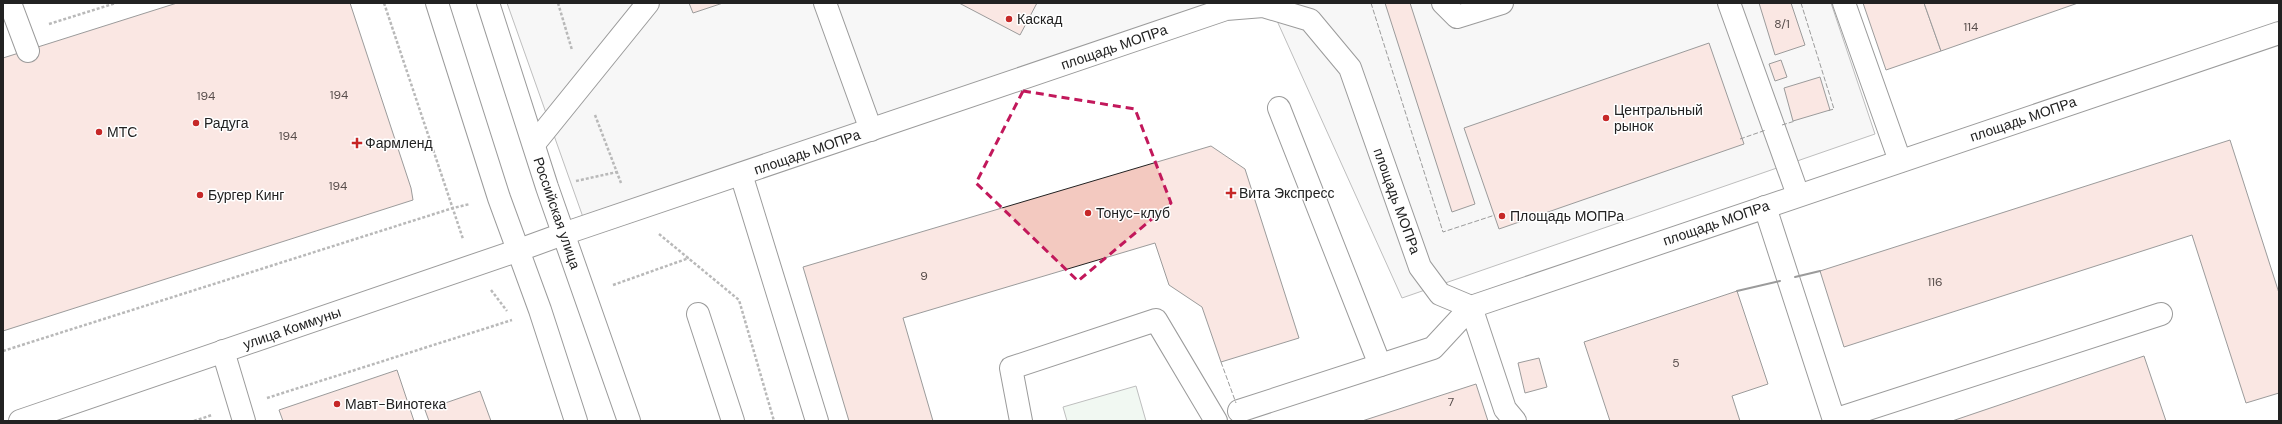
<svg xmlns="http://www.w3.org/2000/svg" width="2282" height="424" font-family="'DM Sans',sans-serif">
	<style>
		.green { fill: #e0efe3; stroke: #6f6f6f }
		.parking { fill: #ededed; stroke: #6f6f6f }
		.building { fill: #f3c9c0; stroke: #222 }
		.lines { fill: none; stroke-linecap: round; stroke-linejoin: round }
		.minor-casing { stroke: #222; stroke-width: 24 }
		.major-casing { stroke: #222; stroke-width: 24 }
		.path { stroke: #646464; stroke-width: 2.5; stroke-dasharray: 3 2; stroke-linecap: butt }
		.minor { stroke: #fff; stroke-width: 22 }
		.major { stroke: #fff; stroke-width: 22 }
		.fence { stroke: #222; stroke-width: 1; stroke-dasharray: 5 2; stroke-linecap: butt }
		.wall { stroke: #222; stroke-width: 2 }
		.marked { fill: none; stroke: #c2185b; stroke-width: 3; stroke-dasharray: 8 5; stroke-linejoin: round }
		.poi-dot { fill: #c62828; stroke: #fff; stroke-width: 1.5 }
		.labels { text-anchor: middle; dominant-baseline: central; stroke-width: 3; stroke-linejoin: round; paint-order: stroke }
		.number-label { font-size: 12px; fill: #564c4a }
		.poi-label { font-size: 14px; fill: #222; stroke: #fff; text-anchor: start }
		.street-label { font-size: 14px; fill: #222; stroke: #fff }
	</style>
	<rect width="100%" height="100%" fill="#fff"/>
	<path class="green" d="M1136 386 1146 421H1067L1063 407Z"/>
	<g class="parking">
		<path d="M507 3H1228L584 220Z"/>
		<path d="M1269 3H1831L1875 134 1402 298Z"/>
	</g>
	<g class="building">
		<path d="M177 3H350L411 188 413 200 3 331V58Z"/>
		<path d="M689 3H723L693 13Z"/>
		<path d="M959 3H1037L1020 35Z"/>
		<path d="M1385 3H1410L1475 204 1452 212Z"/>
		<path d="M1759 3H1791L1805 45 1775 55Z"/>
		<path d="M1863 3H1924L1941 51 1886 70Z"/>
		<path d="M1924 3H2078L1941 51Z"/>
		<path d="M1709 43 1744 144 1499 229 1464 128Z"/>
		<path d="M1781 60 1787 77 1775 81 1769 64Z"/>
		<path d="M1820 77 1830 110 1793 121 1784 88Z"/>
		<path d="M2230 140 2279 293V393L2246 403 2192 235 1844 347 1820 271Z"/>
		<path d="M1211 146 1245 169 1299 338 1221 362 1202 307 1169 285 1155 243 903 318 933 421H849L803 267Z"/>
		<path d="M1737 291 1768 384 1732 396 1740 421H1610L1584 342Z"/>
		<path d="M2144 356 2166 421H1952Z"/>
		<path d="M1539 358 1547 387 1525 393 1518 363Z"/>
		<path d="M397 370 414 421H283L279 410Z"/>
		<path d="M1476 384 1488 421H1362Z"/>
		<path d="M480 391 491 421H429L425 410Z"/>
	</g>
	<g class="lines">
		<defs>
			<g id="minor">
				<path d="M10 3 28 51"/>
				<path d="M825 3 871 130"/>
				<path d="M1443 3 1457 17 1502 3"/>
				<path d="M1729 3 1798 195"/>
				<path d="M1844 3 1900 161"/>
				<path d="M1279 108 1380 365"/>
				<path d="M534 144 648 3"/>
				<path d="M741 174 817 421"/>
				<path d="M1765 207 1834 420 2161 314"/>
				<path d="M563 234 1226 9 1263 6 1310 20 1350 68 1420 267 1440 294 1471 307 2279 33"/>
				<path d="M698 314 733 421"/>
				<path d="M223 351 244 421"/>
				<path d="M1239 411 1433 348 1471 307 1505 409 1515 421"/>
				<path d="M20 421 519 250"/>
				<path d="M1021 421 1011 368 1156 320 1216 421"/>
			</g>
			<g id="major">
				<path d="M437 3 499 198 540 310 576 421"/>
				<path d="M488 3 547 187 629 421"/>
				<path d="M519 250 563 234"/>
			</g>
		</defs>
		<use href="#minor" class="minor-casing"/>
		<use href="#major" class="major-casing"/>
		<g class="path">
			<path d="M384 3 463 239"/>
			<path d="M558 3 572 50"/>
			<path d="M49 24 116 3"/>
			<path d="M595 115 621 183"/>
			<path d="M576 181 617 172"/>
			<path d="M659 234 739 300 774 421"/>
			<path d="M613 285 689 258"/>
			<path d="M491 290 507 311"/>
			<path d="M3 351 453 208 470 204"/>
			<path d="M267 398 512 320"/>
			<path d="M194 421 212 415"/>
		</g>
		<use href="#minor" class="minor"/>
		<use href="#major" class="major"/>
		<g class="fence">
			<path d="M1371 3 1443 232 1495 215"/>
			<path d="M1801 3 1834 109 1827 111"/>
			<path d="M1782 125 1795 121"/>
			<path d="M1740 139 1766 130"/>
			<path d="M1221 362 1236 403"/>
		</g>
		<g class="wall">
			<path d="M1795 277 1820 271"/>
			<path d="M1737 291 1780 281"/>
		</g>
	</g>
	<path d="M0 0H2282V424H0ZM1023 91 1135 109 1171 203 1078 281 976 183Z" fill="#fff" fill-opacity=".55" fill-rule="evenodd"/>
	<path class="marked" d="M1023 91 1135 109 1171 203 1078 281 976 183Z"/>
	<g class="poi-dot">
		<circle cx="1009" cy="19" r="4"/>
		<circle cx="1606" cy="118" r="4"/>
		<circle cx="196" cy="123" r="4"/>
		<circle cx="99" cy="132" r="4"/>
		<path d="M355 137h4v4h4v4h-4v4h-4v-4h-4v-4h4z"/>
		<path d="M1229 187h4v4h4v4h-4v4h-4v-4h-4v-4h4z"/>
		<circle cx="200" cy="195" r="4"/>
		<circle cx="1088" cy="213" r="4"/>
		<circle cx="1502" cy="216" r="4"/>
		<circle cx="337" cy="404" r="4"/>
	</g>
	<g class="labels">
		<g class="number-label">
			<text x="1782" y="24">8/1</text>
			<text x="1971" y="27">114</text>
			<text x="339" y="95">194</text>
			<text x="206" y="96">194</text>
			<text x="288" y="136">194</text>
			<text x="338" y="186">194</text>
			<text x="924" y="276">9</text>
			<text x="1935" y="282">116</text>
			<text x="1676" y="363">5</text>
			<text x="1451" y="402">7</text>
		</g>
		<g class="poi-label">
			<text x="1017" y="19">Каскад</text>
			<text x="1614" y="110">Центральный<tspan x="1614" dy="16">рынок</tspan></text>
			<text x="204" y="123">Радуга</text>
			<text x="107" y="132">МТС</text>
			<text x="365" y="143">Фармленд</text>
			<text x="1239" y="193">Вита Экспресс</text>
			<text x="208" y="195">Бургер Кинг</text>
			<text x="1096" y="213">Тонус-клуб</text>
			<text x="1510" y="216">Площадь МОПРа</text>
			<text x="345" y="404">Мавт-Винотека</text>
		</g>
		<g class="street-label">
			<text transform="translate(1114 47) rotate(-19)">площадь МОПРа</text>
			<text transform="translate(2023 119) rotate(-19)">площадь МОПРа</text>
			<text transform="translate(807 152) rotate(-19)">площадь МОПРа</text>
			<text transform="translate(1397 201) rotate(70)">площадь МОПРа</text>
			<text transform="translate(557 213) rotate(71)">Российская улица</text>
			<text transform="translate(1716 223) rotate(-19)">площадь МОПРа</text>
			<text transform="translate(292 328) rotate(-19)">улица Коммуны</text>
		</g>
	</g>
	<rect width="2282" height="424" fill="none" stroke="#222222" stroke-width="8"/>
</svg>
